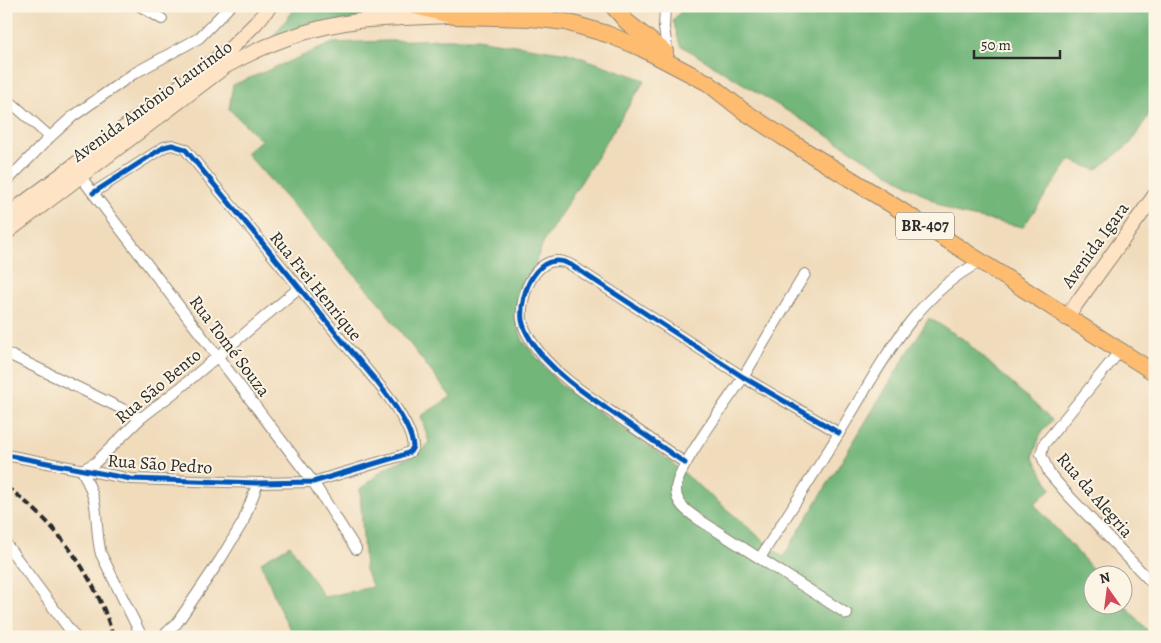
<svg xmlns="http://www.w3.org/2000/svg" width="1161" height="643" font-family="Alegreya,serif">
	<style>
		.forest { fill: #72b67a; stroke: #4e7052 }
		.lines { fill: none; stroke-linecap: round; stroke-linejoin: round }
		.minor-casing { stroke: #8e8373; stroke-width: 12 }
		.secondary-casing { stroke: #8e8373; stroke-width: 16 }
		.trunk-casing { stroke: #8e8373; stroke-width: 18 }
		.minor { stroke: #fff; stroke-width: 10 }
		.secondary { stroke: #fee4c5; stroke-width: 14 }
		.trunk { stroke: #fdbc6f; stroke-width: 16 }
		.rail { stroke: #2b2b2b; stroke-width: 4; stroke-dasharray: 8 4; stroke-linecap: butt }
		.cycleway-casing { stroke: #fcf5e5; stroke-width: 8 }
		.cycleway { stroke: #0057b8; stroke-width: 5 }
		.labels { text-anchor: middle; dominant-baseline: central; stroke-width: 4; stroke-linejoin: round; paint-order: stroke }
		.shield { fill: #fcf5e5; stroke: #6a6863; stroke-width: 1 }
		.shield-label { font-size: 16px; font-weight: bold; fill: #2b2b2b }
		.street-label { font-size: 18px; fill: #2b2b2b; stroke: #fcf5e5 }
	</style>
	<rect width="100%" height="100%" fill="#fcf5e5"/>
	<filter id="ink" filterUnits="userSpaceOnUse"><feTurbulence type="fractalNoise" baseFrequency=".02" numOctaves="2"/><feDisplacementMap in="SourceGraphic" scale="10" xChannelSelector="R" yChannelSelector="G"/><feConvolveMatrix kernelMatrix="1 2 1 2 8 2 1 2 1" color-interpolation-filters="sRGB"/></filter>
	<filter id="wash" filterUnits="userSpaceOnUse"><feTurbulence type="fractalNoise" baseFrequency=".0096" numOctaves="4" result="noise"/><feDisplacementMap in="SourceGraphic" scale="20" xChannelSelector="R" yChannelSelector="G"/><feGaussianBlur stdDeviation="1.12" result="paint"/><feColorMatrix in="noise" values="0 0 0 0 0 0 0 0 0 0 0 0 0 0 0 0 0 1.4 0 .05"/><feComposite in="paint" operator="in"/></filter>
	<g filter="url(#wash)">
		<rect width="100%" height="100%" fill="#f0dbbb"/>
		<g class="forest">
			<path d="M295 6H390L405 14 275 39 274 35 294 10Z"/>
			<path d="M440 6H529C497 12 472 10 440 6Z"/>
			<path d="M686 6H1155V102L1152 110 1130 144 1096 170 1070 160 1023 227 959 214 942 206 680 45 673 20Z"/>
			<path d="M443 39H476L568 53 645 80 544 241 514 315 523 341 559 384 670 461 783 557 929 318 963 339 1052 420 1041 433 1033 456 1051 489 1034 504 1098 575 1094 576V606H1124V604L1153 637H294L280 610 261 562 290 545 324 597 373 587 365 570 360 489 388 466 420 453 429 442 421 416 451 397 389 317 384 308 246 153 261 140 229 109 233 85 333 43Z"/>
		</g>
	</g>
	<g filter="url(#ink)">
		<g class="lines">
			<defs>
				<g id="minor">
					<path d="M140 6 162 19"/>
					<path d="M665 6 664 28 668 55"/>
					<path d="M6 98 50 137"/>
					<path d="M77 172 313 482 356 549"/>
					<path d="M6 182 50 137 72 117 133 74 199 38 230 6"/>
					<path d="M805 274C784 308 764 342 744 376 730 398 675 469 676 490 676 504 688 512 698 519L847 614"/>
					<path d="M1119 352 1044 444 1041 454 1049 473 1068 495 1155 586"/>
					<path d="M6 353 141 418"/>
					<path d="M6 455 131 479 258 483 313 482 400 456 410 452 413 447C411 417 364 367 344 343 292 278 238 214 185 149L172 145 164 147 93 193"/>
					<path d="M685 463C659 445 633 427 607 409 585 393 564 380 545 359 536 348 525 335 522 320 519 294 538 247 571 265L743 377 839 433"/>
					<path d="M6 544 75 637"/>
					<path d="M760 558C787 515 815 473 841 430 879 369 913 296 980 262"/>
					<path d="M142 637 101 554C96 536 98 518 94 500 91 489 87 480 82 470L95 463 141 418 180 388 300 287"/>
					<path d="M162 637 177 623 220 560 243 522 258 483"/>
				</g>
				<g id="secondary">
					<path d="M6 216 231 48 256 23 270 6"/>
					<path d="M6 233 226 66C266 44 312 27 358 21 387 18 417 18 446 16"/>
					<path d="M1066 318 1155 195"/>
				</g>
				<g id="trunk">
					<path d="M415 6 454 16 531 18 566 22 607 34 639 47 708 83 742 110 783 137 894 206 1155 373"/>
					<path d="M613 6 627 22 665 52"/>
					<path d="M524 14H530L548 6"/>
				</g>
			</defs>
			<use href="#minor" class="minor-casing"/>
			<use href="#secondary" class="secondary-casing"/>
			<use href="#trunk" class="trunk-casing"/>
			<use href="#minor" class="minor"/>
			<use href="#secondary" class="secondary"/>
			<use href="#trunk" class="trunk"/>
			<path class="rail" d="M6 487C55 520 98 579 113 637"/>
			<defs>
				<g id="cycleway">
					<path d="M6 455 131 479 258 483 313 482 400 456 410 452 413 447C411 417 364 367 344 343 292 278 238 214 185 149L172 145 164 147 93 193"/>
					<path d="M685 463C659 445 633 427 607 409 585 393 564 380 545 359 536 348 525 335 522 320 519 294 538 247 571 265L743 377 839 433"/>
				</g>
			</defs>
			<use href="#cycleway" class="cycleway-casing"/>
			<use href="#cycleway" class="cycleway"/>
		</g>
	</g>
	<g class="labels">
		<rect class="shield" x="896" y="212.5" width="58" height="27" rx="4"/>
		<g class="shield-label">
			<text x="925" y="226">BR-407</text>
		</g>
		<g class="street-label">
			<text transform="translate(152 101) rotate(-36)">Avenida Antônio Laurindo</text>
			<text transform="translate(1095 245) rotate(-54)">Avenida Igara</text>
			<text transform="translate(316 286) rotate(51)">Rua Frei Henrique</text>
			<text transform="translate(230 346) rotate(53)">Rua Tomé Souza</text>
			<text transform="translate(158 386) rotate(-40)">Rua São Bento</text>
			<text transform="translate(160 464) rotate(4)">Rua São Pedro</text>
			<text transform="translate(1095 495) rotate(49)">Rua da Alegria</text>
		</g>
	</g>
	<rect width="1161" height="643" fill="none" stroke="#fcf5e5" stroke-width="25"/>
	<g transform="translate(1108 590) rotate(346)"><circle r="24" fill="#fcf5e5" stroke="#a8a49b"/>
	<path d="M0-4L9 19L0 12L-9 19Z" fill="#d1495b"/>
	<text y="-8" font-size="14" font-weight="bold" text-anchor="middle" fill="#2b2b2b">N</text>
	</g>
	<path d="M974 50v8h86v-8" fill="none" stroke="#2b2b2b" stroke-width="2.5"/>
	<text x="981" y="50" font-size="15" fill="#2b2b2b" stroke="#fcf5e5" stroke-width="4" paint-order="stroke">50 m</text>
</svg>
